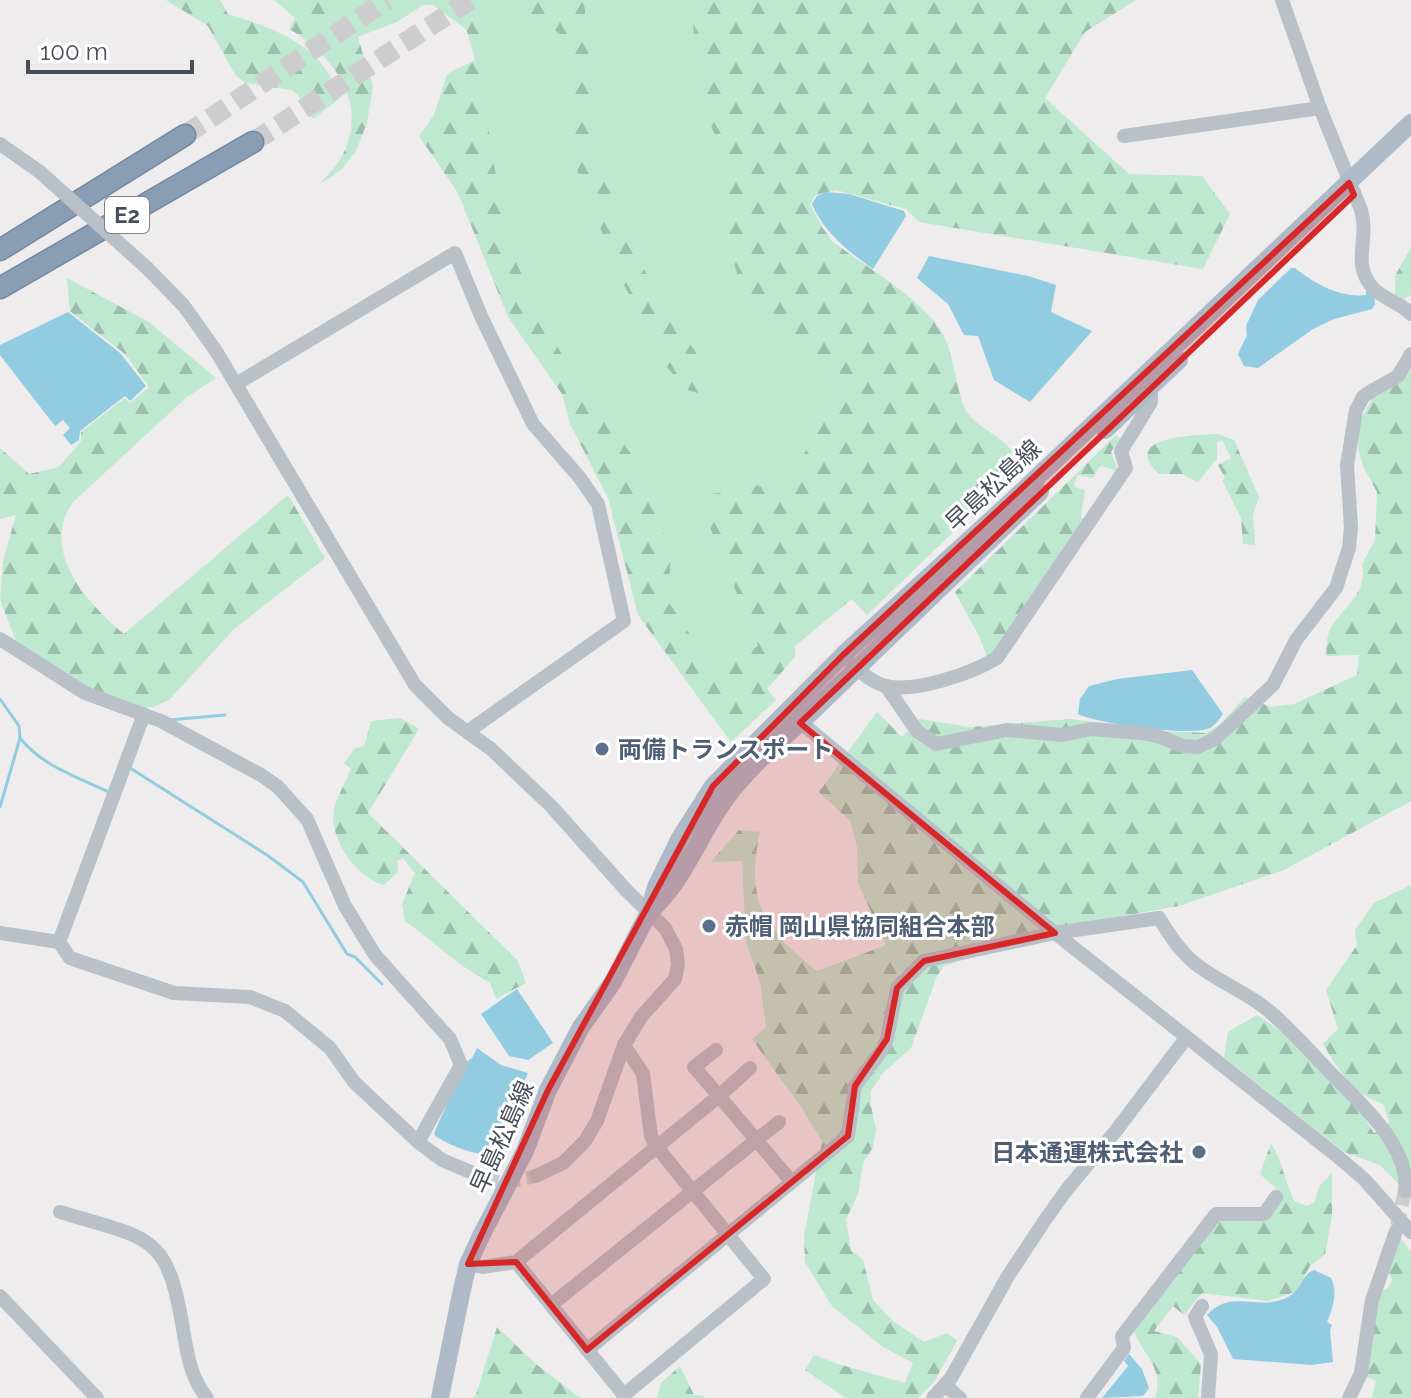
<svg xmlns="http://www.w3.org/2000/svg" width="1411" height="1398" font-family="Raleway,'Noto Sans JP',sans-serif">
	<style>
		.green { fill: #bee8d0 }
		.forest { fill: url(#forest-firs) }
		.water { fill: #91cce0 }
		.lines { fill: none; stroke-linecap: round; stroke-linejoin: round }
		.stream { stroke: #91cce0; stroke-width: 3 }
		.minor-tunnel { stroke: #cdccce; stroke-width: 14; stroke-dasharray: 14 7; stroke-linecap: butt }
		.highway-tunnel { stroke: #cdccce; stroke-width: 20; stroke-dasharray: 20 10; stroke-linecap: butt }
		.highway-casing { stroke: #7488a1; stroke-width: 23 }
		.minor { stroke: #b9c0c7; stroke-width: 14 }
		.major { stroke: #aebac8; stroke-width: 18 }
		.highway { stroke: #899db5; stroke-width: 20 }
		.minor-bridge { stroke: #b9c0c7; stroke-width: 14 }
		.marked { fill: #d62828; fill-opacity: 0.2; stroke: #d62828; stroke-width: 6; stroke-linejoin: round }
		.service-dot { fill: #5c6f8a; stroke: #fff; stroke-width: 3 }
		.labels { text-anchor: middle; dominant-baseline: central; stroke-width: 6; stroke-linejoin: round; paint-order: stroke }
		.shield { fill: #fff; stroke: #7e8389; stroke-width: 2 }
		.shield-label { font-size: 22px; font-weight: bold; fill: #474e57 }
		.street-label { font-size: 24px; fill: #474e57; stroke: #fff }
		.service-label { font-size: 24px; font-weight: bold; fill: #4e5e75; stroke: #fff; text-anchor: start }
	</style>
	<defs>
		<pattern id="forest-firs" width="22" height="20" patternUnits="userSpaceOnUse" patternTransform="scale(2)"><rect width="22" height="20" fill="#bee8d0"/><path d="M5 1l3.5 6h-7zM16 11l3.5 6h-7z" fill="#9cbeac"/></pattern>
	</defs>
	<rect width="100%" height="100%" fill="#eeecec"/>
	<g class="green">
		<path d="M315 0H460L471 33 433 5H423L397 22 355 38Z"/>
		<path d="M464 0H695L845 374 760 647 715 678 666 603 571 376 541 324 515 265 488 149 478 10Z"/>
	</g>
	<g class="forest">
		<path d="M166 0H220L228 14C276 29 323 45 340 98L313 119 297 94 291 90 246 83 236 76 208 26Z"/>
		<path d="M274 0H321L357 35 373 86 367 123 356 151 341 170 320 184C328 174 338 165 343 154 370 103 331 53 289 29L295 18Z"/>
		<path d="M458 0H468L481 8 490 149 517 264 543 321 573 374 634 458 654 502 671 554 668 601 716 675 758 646 700 502 710 494 720 493 733 481 770 488C807 459 829 419 843 376L755 307 740 281 730 253 729 185 724 156 705 112 694 38 692 0H1136L1085 32 1045 98 1129 174 1202 176 1230 214 1203 269 919 222 906 209 836 190 816 195 810 204 822 227 833 242C865 266 927 302 944 336 954 356 957 396 967 412 982 434 1017 439 1018 470L867 615 852 599 795 646V657L767 689 776 700 731 742 638 615 608 498 570 424 562 394 508 317 458 193 419 136 434 115 447 74 475 60Z"/>
		<path d="M502 0H584L596 150 630 242 662 304 695 351 702 369 704 386 698 393 684 389 664 363 622 281 571 155 566 38 534 16Z"/>
		<path d="M1411 247V295L1404 299 1395 295V276Z"/>
		<path d="M67 278 149 322 216 378 187 397 73 502C39 551 87 603 124 634L288 495 325 558 234 629 169 700 153 707H139L88 689 16 641 0 600 3 561 16 515 0 519V448L29 474 59 467 81 441V432L125 398 130 403 149 387 126 355 70 311Z"/>
		<path d="M1411 370V801L1284 870 1179 906 1066 926 944 966 937 976 911 1048 882 1074 871 1091V1105L876 1130 873 1147 863 1163 858 1194 846 1219 851 1250 863 1260 873 1300 894 1322 924 1342 947 1333 957 1340 934 1382 918 1398H846L805 1370 814 1355 838 1364 905 1383 913 1363 883 1347 832 1306 805 1262 804 1236 822 1141 801 1107 752 1039 766 1027 760 982 746 942 742 861 711 862 739 830 760 832C745 900 763 929 817 971L886 945 858 883 857 847 850 821 819 792 877 712 902 737 919 719 970 727 1071 719 1164 731 1206 733 1219 725 1245 697 1271 707 1294 704 1357 675 1359 655 1326 656C1327 648 1326 637 1330 630 1343 605 1368 596 1362 564L1375 540 1377 492 1364 468 1358 449 1359 421 1376 393Z"/>
		<path d="M1218 434 1234 440 1259 497 1253 516 1255 545 1243 544 1241 518 1222 480 1225 478 1218 465 1231 458 1222 440 1217 442V459L1198 482 1182 474H1159C1118 436 1197 435 1218 434Z"/>
		<path d="M1116 435 1120 439 1111 452 1118 471 1102 466 1098 468 1093 478 1077 475 1074 487 1085 490 1081 517 1085 522 997 653 988 659 979 636 955 592Z"/>
		<path d="M400 718 419 729 368 813 518 961 526 983 496 999 490 983C460 967 434 942 405 921L402 904 415 873 403 858 397 861 398 872 384 885C355 877 326 836 335 805 339 793 346 781 351 769L344 763 355 748 364 747 371 721Z"/>
		<path d="M1411 885V1197L1380 1165 1344 1152 1224 1057 1228 1032 1257 1015 1292 1039 1354 1101 1374 1133 1386 1131 1389 1121 1383 1104C1353 1094 1339 1070 1323 1044L1338 1029 1326 990 1357 945 1355 930 1374 903Z"/>
		<path d="M1271 1143C1282 1161 1285 1181 1294 1201L1307 1206 1314 1203 1320 1185 1332 1173V1216L1325 1254 1310 1266 1295 1292 1268 1301 1202 1293 1184 1315 1173 1306 1154 1331 1177 1337 1201 1364 1198 1398H1155C1166 1369 1142 1355 1134 1330L1215 1217 1266 1218 1278 1194 1275 1187 1260 1174Z"/>
		<path d="M1398 1235 1411 1252V1398H1372L1376 1380 1364 1376 1378 1293 1389 1287 1392 1279 1388 1272Z"/>
		<path d="M497 1327 536 1364 580 1398H475Z"/>
		<path d="M680 1366 694 1395 705 1396V1398H657L661 1383Z"/>
	</g>
	<g class="water">
		<path d="M826 192 849 194 904 211 906 216 873 269C847 250 825 234 812 204L817 196Z"/>
		<path d="M929 256 1028 276 1056 285 1051 312 1092 331 1030 402 994 380 978 336 964 335 948 304 917 278Z"/>
		<path d="M1291 268H1295C1315 284 1340 298 1366 295V290H1369L1370 295H1374L1375 304 1372 309 1334 319 1313 329 1258 368 1244 366 1238 354 1247 335 1246 326 1258 300Z"/>
		<path d="M68 312 120 353 146 386 130 401 125 396 80 431 79 440 71 445 63 435 70 428 63 420 55 426 0 355V345Z"/>
		<path d="M1192 670 1223 714C1219 719 1216 725 1210 728 1190 737 1099 724 1078 714L1080 699 1089 686 1117 679Z"/>
		<path d="M517 989 553 1043 528 1060 509 1056 481 1014Z"/>
		<path d="M477 1048 501 1065 528 1073 495 1148V1156C472 1154 455 1148 435 1136L434 1133 466 1062 472 1058Z"/>
		<path d="M1314 1270 1331 1278C1338 1292 1333 1308 1327 1322L1332 1325 1330 1330 1333 1362 1312 1365 1233 1359 1217 1327 1207 1315C1231 1289 1255 1310 1284 1299 1302 1292 1300 1275 1314 1270Z"/>
		<path d="M1129 1354 1142 1369 1149 1388 1143 1396 1102 1398 1128 1366 1124 1361Z"/>
	</g>
	<g class="lines">
		<g class="stream">
			<path d="M0 699 19 726 20 738 0 807"/>
			<path d="M169 720 225 715"/>
			<path d="M20 738C42 766 77 777 109 792L110 790"/>
			<path d="M130 768 267 855 303 882 347 954 355 957 382 984"/>
		</g>
		<g class="minor-tunnel">
			<path d="M485 1178 511 1181 536 1176"/>
			<path d="M1397 1226 1405 1191"/>
		</g>
		<g class="highway-tunnel">
			<path d="M185 135 387 0"/>
			<path d="M253 142 470 0"/>
		</g>
		<defs>
			<g id="highway">
				<path d="M0 250 185 135"/>
				<path d="M0 288 253 142"/>
			</g>
		</defs>
		<use href="#highway" class="highway-casing"/>
		<g class="minor">
			<path d="M1282 0 1320 108 1361 210C1370 241 1350 264 1374 289 1385 300 1401 303 1411 314"/>
			<path d="M1124 136 1320 108"/>
			<path d="M0 144 40 172"/>
			<path d="M147 268 184 306 216 351 415 685 448 718 491 749 551 806 627 891 665 928 676 949 678 965 675 979 641 1017 624 1045 597 1121 585 1141 563 1163 536 1176"/>
			<path d="M236 384 455 253 481 316 533 424 580 478 598 504 624 621 467 732"/>
			<path d="M0 639 85 693 161 721 261 775 277 786 307 819 345 906 375 955 450 1039 461 1065 418 1142"/>
			<path d="M849 661C859 671 873 683 886 686 916 693 972 673 997 658L1126 468 1121 451 1151 402V387"/>
			<path d="M886 686 917 731 936 744 1007 730 1062 735 1091 729 1141 733 1158 736 1183 746 1198 747 1215 739 1273 685 1296 640 1336 588 1349 548 1351 527 1347 465 1356 410 1363 397 1373 390 1398 376 1411 354"/>
			<path d="M793 716 1055 933 1337 1156 1364 1179 1411 1232"/>
			<path d="M0 933 59 942 70 958 174 993 250 997 285 1011 330 1048 354 1082 418 1142 442 1160 485 1178"/>
			<path d="M59 942 144 714"/>
			<path d="M716 1050 694 1067 719 1096 750 1068"/>
			<path d="M60 1212C153 1240 168 1233 184 1335 188 1359 192 1379 207 1398"/>
			<path d="M516 1262 624 1395 764 1279 656 1146 651 1136 643 1074 624 1045"/>
			<path d="M468 1264 482 1267 516 1262 719 1096 791 1181"/>
			<path d="M0 1296 97 1398"/>
			<path d="M551 1305 779 1122"/>
			<path d="M1202 1306 1195 1317 1211 1354 1208 1398"/>
			<path d="M587 1350 848 1136 855 1086 882 1050 887 1039 897 988 924 961 1055 933 1159 918C1169 934 1181 953 1197 965 1218 981 1243 991 1264 1007 1287 1025 1306 1047 1325 1067 1354 1098 1411 1144 1405 1191"/>
			<path d="M945 1385 960 1398"/>
			<path d="M933 1398 951 1378 1008 1276 1045 1220 1068 1188 1115 1132 1186 1038"/>
			<path d="M1087 1398 1124 1348 1122 1336 1216 1214H1264L1276 1197"/>
			<path d="M1349 1398 1361 1373 1372 1300 1396 1231"/>
		</g>
		<g class="major">
			<path d="M1105 430 1179 360"/>
			<path d="M649 912C683 883 699 835 726 798 747 770 773 746 800 723L1040 492"/>
			<path d="M440 1398 461 1294 468 1264 481 1236 525 1151 548 1090 581 1027 613 982 649 912 656 887 680 838 713 786 843 655 1014 499 1411 123"/>
		</g>
		<use href="#highway" class="highway"/>
		<path class="minor-bridge" d="M40 172 147 268"/>
	</g>
	<path class="marked" d="M1349 183 1354 195 800 723 1055 933 924 961 897 988 887 1039 855 1086 848 1136 587 1350 516 1262 468 1264 548 1090 713 786 843 655Z"/>
	<g class="service-dot">
		<circle cx="602" cy="749" r="8"/>
		<circle cx="709" cy="926" r="8"/>
		<circle cx="1199" cy="1152" r="8"/>
	</g>
	<g class="labels">
		<rect class="shield" x="105" y="197" width="44" height="36" rx="6"/>
		<g class="shield-label">
			<text x="127" y="215">E2</text>
		</g>
		<g class="street-label">
			<text transform="translate(993 485) rotate(-43)">早島松島線</text>
			<text transform="translate(502 1137) rotate(-66)">早島松島線</text>
		</g>
		<g class="service-label">
			<text x="618" y="749">両備トランスポート</text>
			<text x="725" y="926">赤帽 岡山県協同組合本部</text>
			<text x="1183" y="1152" text-anchor="end">日本通運株式会社</text>
		</g>
	</g>
	<path d="M28 60v12h164v-12" fill="none" stroke="#474e57" stroke-width="4"/>
	<text x="40" y="60" font-size="24" fill="#474e57" stroke="#ffffff" stroke-width="6" paint-order="stroke">100 m</text>
</svg>
